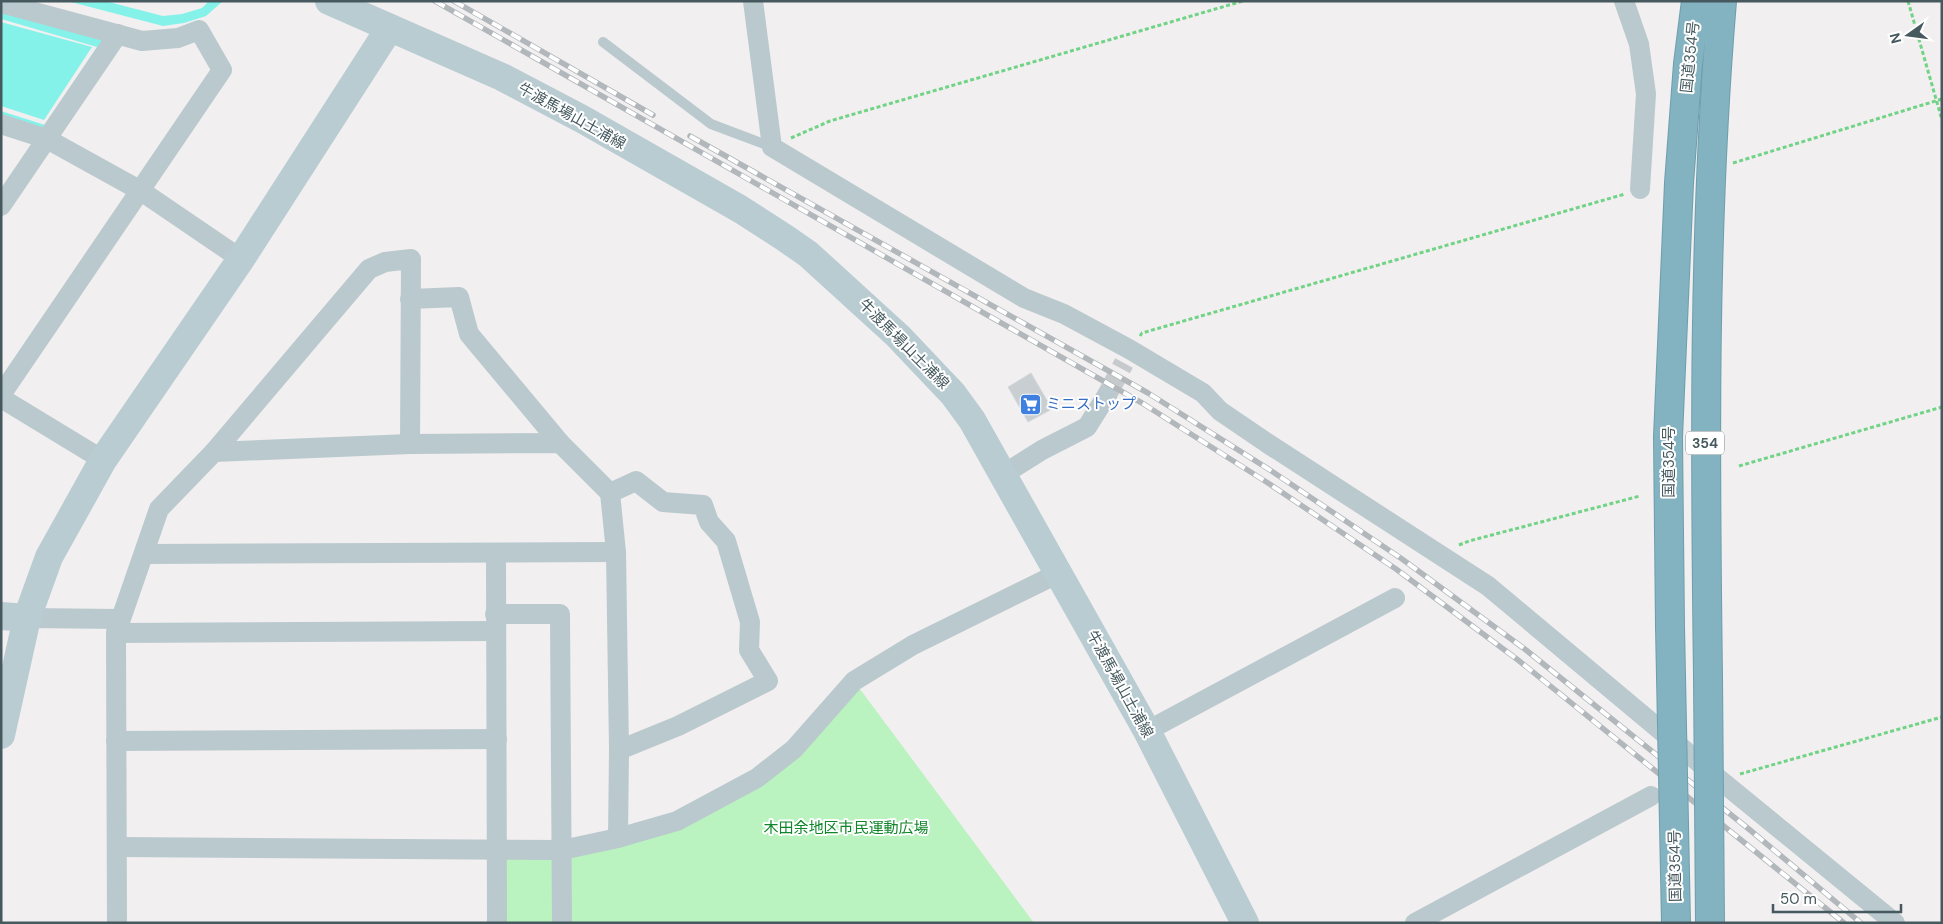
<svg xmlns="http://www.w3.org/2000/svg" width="1943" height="924" font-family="'DM Sans','Noto Sans JP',sans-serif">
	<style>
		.green { fill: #baf2c0 }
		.water { fill: #85f2ea }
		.building { fill: #c9ced2; stroke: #d3d8db }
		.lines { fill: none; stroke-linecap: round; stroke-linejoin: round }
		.street-tunnel { stroke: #c7cacc; stroke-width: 20; stroke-dasharray: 20 10; stroke-linecap: butt }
		.highway-casing { stroke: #6e9ead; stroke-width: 30 }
		.path { stroke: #70d386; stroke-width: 3; stroke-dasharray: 4 2.5; stroke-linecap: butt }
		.lane { stroke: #bac9cd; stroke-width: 10 }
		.street { stroke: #bac9cd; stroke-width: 20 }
		.secondary { stroke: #b9ccd2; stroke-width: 28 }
		.highway { stroke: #83b3c1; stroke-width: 28 }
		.rail-casing { stroke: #b1b7ba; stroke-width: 5.5 }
		.rail { stroke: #fff; stroke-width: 4; stroke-dasharray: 11; stroke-linecap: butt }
		.highway-bridge-casing { stroke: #6e9ead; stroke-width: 30; stroke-linecap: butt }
		.highway-bridge { stroke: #83b3c1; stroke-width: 28 }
		.labels { text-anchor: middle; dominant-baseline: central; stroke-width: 4; stroke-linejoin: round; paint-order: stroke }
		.shield { fill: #fff; stroke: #7e8b8e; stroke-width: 1 }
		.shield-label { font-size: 14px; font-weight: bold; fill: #46595e }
		.street-label { font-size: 15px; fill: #46595e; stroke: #fff }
		.shop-label { font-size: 15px; fill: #366cbe; stroke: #fff; text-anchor: start }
		.park-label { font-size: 15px; fill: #10852a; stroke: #fff }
	</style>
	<rect width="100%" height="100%" fill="#f2eff0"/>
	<path class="green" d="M854 681 1034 923H497V848L618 838 757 778Z"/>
	<g class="water">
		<path d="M67 1H105L163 16 182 14 202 8 209 1H223L206 16 184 23 163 26Z"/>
		<path d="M1 6 113 36 46 134 1 119V111L45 125 97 47 1 19Z"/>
		<path d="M1 22 92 47 44 120 1 106Z"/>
	</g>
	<path class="building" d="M1031 373 1052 409 1028 422 1008 387Z"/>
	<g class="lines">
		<path class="street-tunnel" d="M1107 395 1124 363"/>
		<defs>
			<g id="highway">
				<path d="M1670 627 1668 437 1679 183 1688 64 1696 1"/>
				<path d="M1708 677C1705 451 1703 227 1722 1"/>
			</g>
		</defs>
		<use href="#highway" class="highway-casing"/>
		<g class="path">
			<path d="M1908 1 1942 120"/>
			<path d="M791 138 830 121 1243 1"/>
			<path d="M1733 163 1942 99"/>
			<path d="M1140 336 1142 333 1625 194"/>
			<path d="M1739 466 1942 407"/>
			<path d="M1459 545 1469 541 1640 496"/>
			<path d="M1740 774 1942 717"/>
		</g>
		<path class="lane" d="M603 42 711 124 772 147"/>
		<g class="street">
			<path d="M753 1 772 147 1024 298 1064 314 1129 349 1203 393 1220 411 1267 443 1488 586 1720 780 1895 923"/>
			<path d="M1624 1 1639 44 1646 94 1640 189"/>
			<path d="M1 3 142 41 178 38 199 30 222 70 1 395"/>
			<path d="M1 124 47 139 141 191 241 259"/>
			<path d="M1 206 118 34"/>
			<path d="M410 299 459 297 469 334 560 443"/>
			<path d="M1 398 103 460"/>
			<path d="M214 452 410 444 560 443 610 493 616 552 619 750 618 838"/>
			<path d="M1004 474 1042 450 1087 427 1107 395"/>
			<path d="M610 493 636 481 663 502 703 505 709 522 726 541 750 622 749 650 768 681 678 726 619 750"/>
			<path d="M144 554 616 552"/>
			<path d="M496 554 497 923"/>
			<path d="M495 614H560L562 923"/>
			<path d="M27 618 120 619"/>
			<path d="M116 633 496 631"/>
			<path d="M1147 731 1395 598"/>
			<path d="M116 741 497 739"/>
			<path d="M118 847 562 850 618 838 677 821 757 778 794 749 854 681 913 645 1059 573"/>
			<path d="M117 923 116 633 159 509 214 452 369 269 385 262 411 259 410 444"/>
			<path d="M1415 923 1651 796"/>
		</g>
		<g class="secondary">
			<path d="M329 1 502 77 582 119 740 209 785 238 808 254 898 336 953 394 972 420 1147 731 1245 923"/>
			<path d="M1 616 27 618"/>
			<path d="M1 735 27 618 49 557 103 460 241 259 389 29"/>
		</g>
		<use href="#highway" class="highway"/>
		<defs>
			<g id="rail">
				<path d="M435 1 1142 403 1268 483 1396 569 1518 660 1844 923"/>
				<path d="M454 1 653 115"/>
				<path d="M690 136 1148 393 1273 472 1402 559 1526 650 1750 830 1861 923"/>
			</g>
		</defs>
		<use href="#rail" class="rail-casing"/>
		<use href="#rail" class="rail"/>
		<defs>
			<g id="highway-bridge">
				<path d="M1670 627 1676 923"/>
				<path d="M1708 677 1710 923"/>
			</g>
		</defs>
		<use href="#highway-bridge" class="highway-bridge-casing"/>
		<use href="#highway-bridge" class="highway-bridge"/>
	</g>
	<defs>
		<symbol id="supermarket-square" viewBox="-11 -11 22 22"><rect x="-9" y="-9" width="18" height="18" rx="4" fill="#3f7fe0" stroke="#fff"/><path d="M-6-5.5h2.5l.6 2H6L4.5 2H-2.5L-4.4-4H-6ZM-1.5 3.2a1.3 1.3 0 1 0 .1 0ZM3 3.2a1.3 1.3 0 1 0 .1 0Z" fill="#fff"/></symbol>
	</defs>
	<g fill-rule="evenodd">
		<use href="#supermarket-square" x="1018" y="392" width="25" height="25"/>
	</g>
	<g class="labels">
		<rect class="shield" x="1686" y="431.5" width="38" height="23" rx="4"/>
		<g class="shield-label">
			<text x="1705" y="443">354</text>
		</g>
		<g class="street-label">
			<text transform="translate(1690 57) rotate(-84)">国道354号</text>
			<text transform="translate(572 116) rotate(29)">牛渡馬場山土浦線</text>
			<text transform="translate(904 344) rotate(45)">牛渡馬場山土浦線</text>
			<text transform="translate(1669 462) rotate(-90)">国道354号</text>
			<text transform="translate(1120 684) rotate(61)">牛渡馬場山土浦線</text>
			<text transform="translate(1675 866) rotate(-91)">国道354号</text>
		</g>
		<g class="shop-label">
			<text x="1046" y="404">ミニストップ</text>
		</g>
		<g class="park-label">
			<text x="846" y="828">木田余地区市民運動広場</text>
		</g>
	</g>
	<rect width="1943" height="924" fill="none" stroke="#46595e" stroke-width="5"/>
	<g transform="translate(1908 35) rotate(256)" stroke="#ffffff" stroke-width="4" paint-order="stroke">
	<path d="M0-4L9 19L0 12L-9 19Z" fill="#46595e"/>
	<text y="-8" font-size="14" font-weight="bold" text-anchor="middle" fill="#46595e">N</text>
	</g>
	<path d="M1773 904v8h128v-8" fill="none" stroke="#46595e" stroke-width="2.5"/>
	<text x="1780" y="904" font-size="15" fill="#46595e" stroke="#ffffff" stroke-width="4" paint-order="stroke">50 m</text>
</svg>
